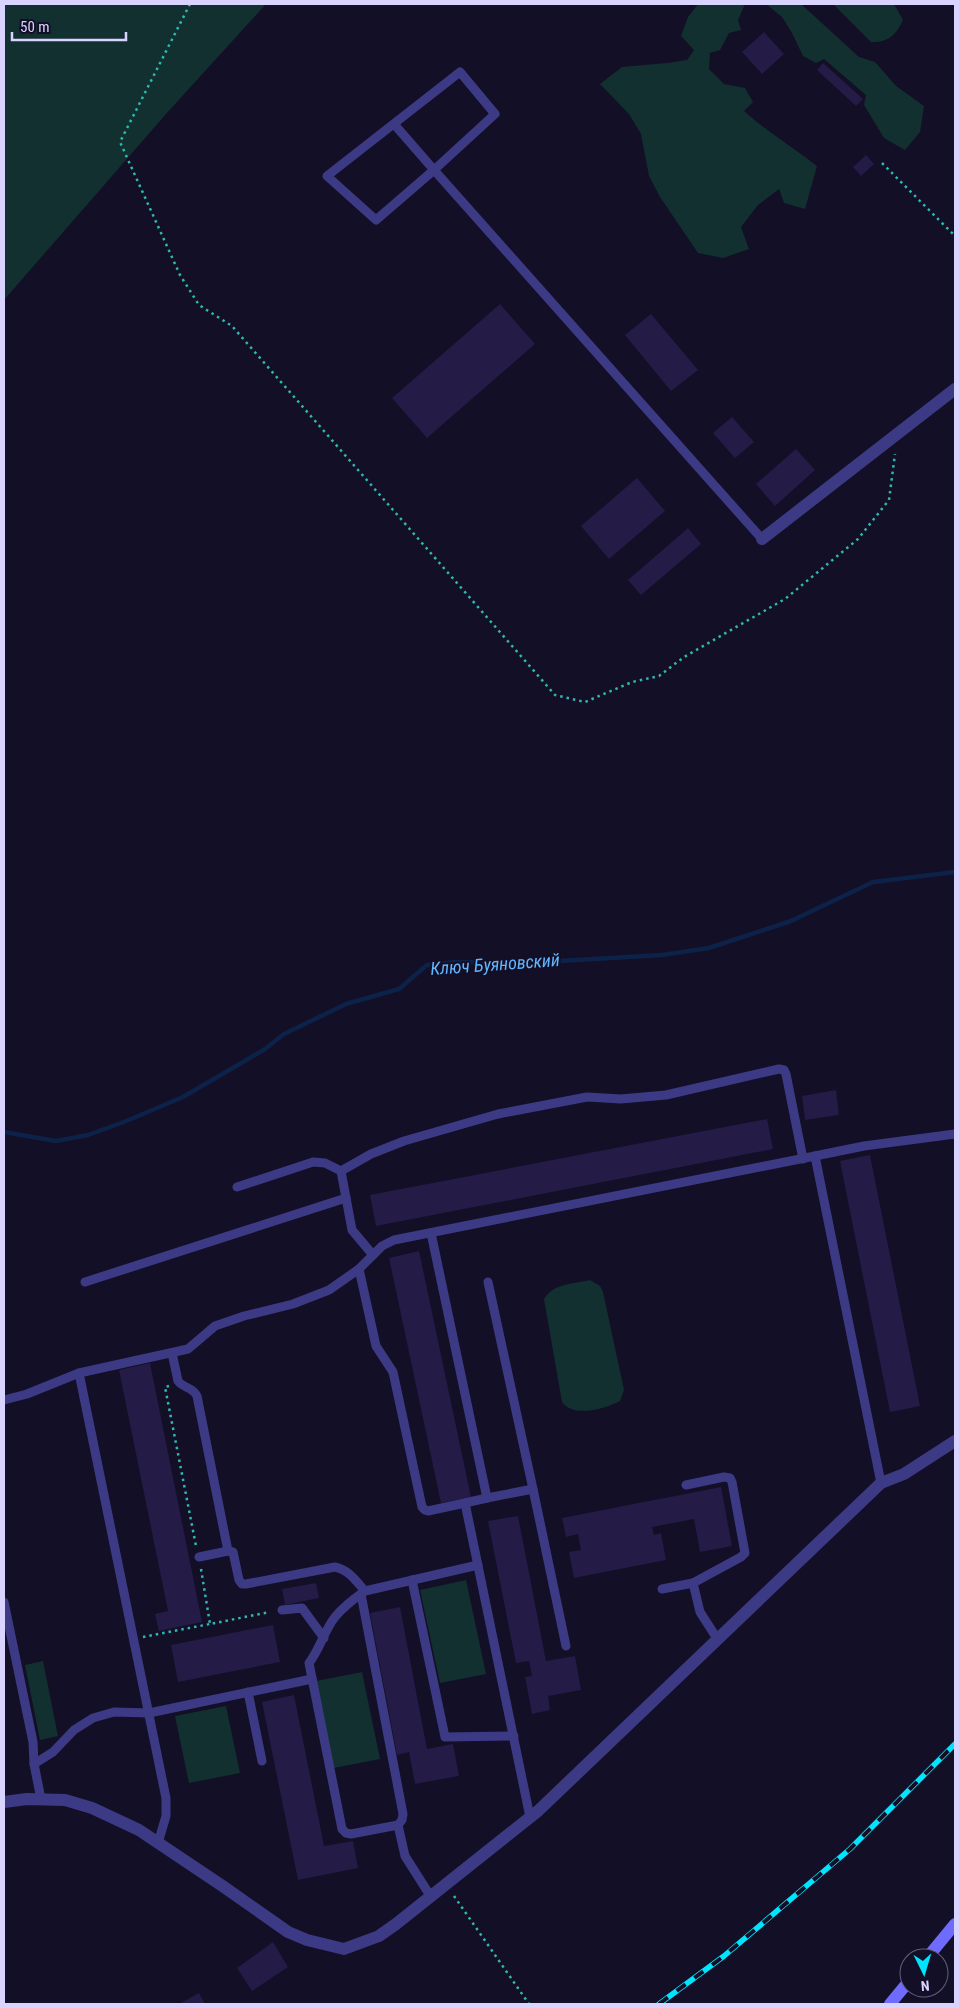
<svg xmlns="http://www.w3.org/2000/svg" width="959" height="2008" font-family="'Roboto Condensed',sans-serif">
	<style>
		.green { fill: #12302f }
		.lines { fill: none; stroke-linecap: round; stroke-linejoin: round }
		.stream { stroke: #0c2248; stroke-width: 4.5 }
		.building { fill: #241b47 }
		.path { stroke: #2fb8b0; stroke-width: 2.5; stroke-dasharray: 2.5 4; stroke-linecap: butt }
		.service { stroke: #3d3a85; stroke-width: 9 }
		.minor { stroke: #3d3a85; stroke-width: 12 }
		.secondary { stroke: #6f6bff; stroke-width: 12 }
		.rail-casing { stroke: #00e5ff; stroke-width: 5.5 }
		.rail { stroke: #130f26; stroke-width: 4; stroke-dasharray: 11; stroke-linecap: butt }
		.labels { text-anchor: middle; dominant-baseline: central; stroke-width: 4; stroke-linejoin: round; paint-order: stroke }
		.water-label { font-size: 18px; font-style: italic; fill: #62b6ff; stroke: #130f26 }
	</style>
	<rect width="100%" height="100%" fill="#130f26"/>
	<g class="green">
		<path d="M4 4H266L166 114 4 300Z"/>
		<path d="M698 4H745L738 20 741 30 729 33 720 50 710 53 709 69 724 84 745 88 753 102 744 111C767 132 793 147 817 166L805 209 784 203 779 189 758 205 741 227 749 249 723 258 698 253 660 197 649 176 641 134 629 114 600 84 622 67 667 63 687 60 694 50 681 36 688 17Z"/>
		<path d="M766 4H801L859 57 875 62 896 86 924 106 920 132 905 150 884 138 864 105 866 95 824 59 816 63 803 56 792 33 782 17Z"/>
		<path d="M833 4H894L903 20C896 35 888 43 871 42Z"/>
		<path d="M590 1280 600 1286 603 1292 624 1390 620 1401C605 1409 573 1418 562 1402L544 1299C554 1283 573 1284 590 1280Z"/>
		<path d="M466 1580 486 1674 440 1683 420 1590Z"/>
		<path d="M43 1661 58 1736 40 1740 25 1665Z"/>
		<path d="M362 1672 380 1759 334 1768 316 1681Z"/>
		<path d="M226 1706 240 1773 189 1783 175 1716Z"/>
	</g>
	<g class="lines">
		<path class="stream" d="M4 1132 56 1141 88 1135 124 1122 183 1097 265 1049 284 1034 346 1004 399 989 427 965 456 962 525 963 662 955 709 948 791 921 873 882 955 872"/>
	</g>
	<g class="building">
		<path d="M764 32 784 54 762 74 742 52Z"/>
		<path d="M823 63 863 99 856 106 817 70Z"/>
		<path d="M866 155 874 164 861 176 853 167Z"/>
		<path d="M500 304 535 344 427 438 392 398Z"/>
		<path d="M651 314 698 370 671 391 625 335Z"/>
		<path d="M732 417 754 442 735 458 713 433Z"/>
		<path d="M796 449 815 470 775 506 756 484Z"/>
		<path d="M637 478 665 511 609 559 581 526Z"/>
		<path d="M688 528 701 544 641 595 628 580Z"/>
		<path d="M836 1090 839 1115 805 1120 802 1096Z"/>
		<path d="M767 1119 773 1149 376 1226 370 1195Z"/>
		<path d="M870 1155 920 1406 890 1412 840 1161Z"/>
		<path d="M419 1251 471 1497 441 1503 389 1258Z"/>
		<path d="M150 1363 202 1622 159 1631 155 1614 168 1611 119 1370Z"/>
		<path d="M721 1487 732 1546 700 1552 694 1519 652 1527 654 1535 661 1533 666 1560 574 1578 569 1552 581 1550 578 1534 566 1537 562 1518Z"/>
		<path d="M518 1516 546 1661 575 1656 581 1690 548 1696 550 1710 532 1714 525 1677 532 1676 529 1661 516 1663 488 1521Z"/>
		<path d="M316 1583 319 1598 285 1605 282 1589Z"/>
		<path d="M400 1607 427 1749 453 1744 459 1776 415 1784 409 1752 397 1755 370 1613Z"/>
		<path d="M273 1625 280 1662 178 1682 171 1645Z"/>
		<path d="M294 1695 324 1846 353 1841 358 1868 298 1880 262 1702Z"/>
		<path d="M273 1942 288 1967 252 1991 237 1968Z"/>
		<path d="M199 1993 205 2004H179Z"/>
	</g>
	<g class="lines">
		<g class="path">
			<path d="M190 4 120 142 180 275 199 305 232 326 555 695 585 702 632 682 659 676 684 657 785 599 858 539 889 500 895 454"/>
			<path d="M882 163 955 236"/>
			<path d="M169 1386 165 1387 196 1546"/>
			<path d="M201 1569 210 1624 270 1612"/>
			<path d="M143 1637 210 1624"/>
			<path d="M454 1896 529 2004"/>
		</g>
		<g class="service">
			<path d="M394 124 434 170 495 114 460 72 327 176 376 220 434 170 762 539"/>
			<path d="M815 1156 864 1146 955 1134"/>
			<path d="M237 1187 313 1162 325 1163 341 1171"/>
			<path d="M431 1233 487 1498 465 1503 530 1817"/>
			<path d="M373 1255 352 1230 341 1171 371 1154 404 1141 498 1114 587 1097 621 1099 666 1095 779 1069 784 1070 786 1074 803 1159"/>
			<path d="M359 1269 376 1346 393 1372 422 1507 425 1510 428 1511 465 1503"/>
			<path d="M85 1282 346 1198"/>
			<path d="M172 1353 178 1381C183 1388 193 1387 197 1396L228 1551"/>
			<path d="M79 1373 166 1798V1816L158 1843"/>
			<path d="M4 1400 27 1394 79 1373 188 1349 215 1326 244 1316 293 1304 329 1290 359 1269 382 1246 394 1240 815 1156 881 1483"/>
			<path d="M686 1485 724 1477 730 1478 732 1482 745 1553 741 1557 693 1583 700 1612 718 1640"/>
			<path d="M533 1489 566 1646"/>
			<path d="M487 1498 533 1489 488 1282"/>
			<path d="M199 1557 228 1551 233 1552 239 1580 242 1584H246L335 1567C349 1570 356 1581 365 1591"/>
			<path d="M412 1580 445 1737 514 1736"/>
			<path d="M662 1589 693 1583"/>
			<path d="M361 1594 403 1814 402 1820 398 1825"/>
			<path d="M4 1602 33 1742 34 1764 41 1799"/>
			<path d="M282 1610 302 1608 324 1638"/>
			<path d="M248 1692 262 1761"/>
			<path d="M34 1764 53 1752 74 1730 93 1718 114 1712 149 1713 312 1679"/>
			<path d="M431 1897 405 1856 398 1825 351 1834 346 1833 342 1829 309 1663C320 1649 324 1631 335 1617 343 1607 355 1598 365 1591L478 1565"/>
		</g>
		<g class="minor">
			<path d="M762 539 955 389"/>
			<path d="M4 1802 27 1799 65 1800 92 1808 139 1830 224 1887 288 1932 307 1940 344 1949 379 1936 396 1924 538 1811 881 1483 904 1474 955 1441"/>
		</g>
		<g class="secondary">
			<path d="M927 1958 955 1924"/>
			<path d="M890 2004 909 1981"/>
		</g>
		<defs>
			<path id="rail" d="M659 2004 724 1956 850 1849 955 1744"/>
		</defs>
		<use href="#rail" class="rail-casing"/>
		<use href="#rail" class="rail"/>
	</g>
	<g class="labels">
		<g class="water-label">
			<text transform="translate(495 964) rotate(-4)">Ключ Буяновский</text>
		</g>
	</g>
	<rect width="959" height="2008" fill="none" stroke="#d9d4ff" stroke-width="10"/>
	<g transform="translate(924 1973) rotate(175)"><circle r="24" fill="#130f26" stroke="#625e7d"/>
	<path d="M0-4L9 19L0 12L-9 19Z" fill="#00e5ff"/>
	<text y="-8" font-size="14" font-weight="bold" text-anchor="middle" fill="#d9d4ff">N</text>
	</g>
	<path d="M12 32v8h114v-8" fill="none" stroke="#d9d4ff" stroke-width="2.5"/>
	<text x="20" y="32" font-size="15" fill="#d9d4ff" stroke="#130f26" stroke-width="4" paint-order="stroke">50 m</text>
</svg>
